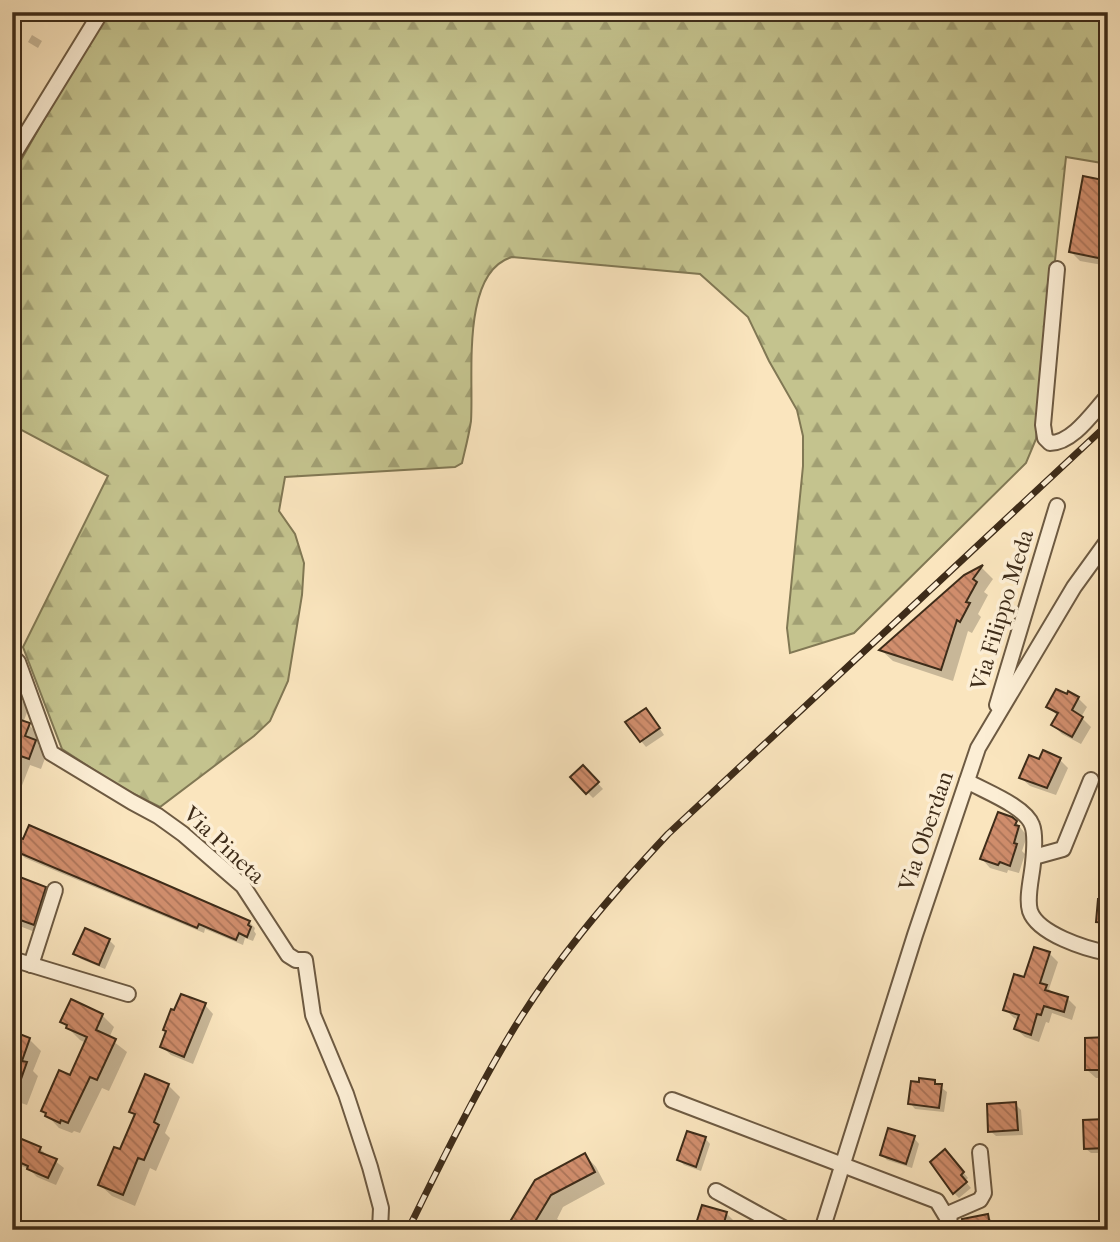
<svg xmlns="http://www.w3.org/2000/svg" width="1120" height="1242" font-family="'IM FELL French Canon',serif">
	<style>
		.forest { fill: url(#forest-firs); stroke: #817854; stroke-width: 2 }
		.shadow { fill: #0003 }
		.building { fill: url(#building-back-hatch); stroke: #3e2c19; stroke-width: 2 }
		.lines { fill: none; stroke-linecap: round; stroke-linejoin: round }
		.minor-casing { stroke: #6d5a42; stroke-width: 18 }
		.minor { stroke: #fceed5; stroke-width: 14 }
		.rail-casing { stroke: #3e2c19; stroke-width: 7 }
		.rail { stroke: #fceed5; stroke-width: 4.5; stroke-dasharray: 13; stroke-linecap: butt }
		.labels { text-anchor: middle; dominant-baseline: central; stroke-width: 7; stroke-linejoin: round; paint-order: stroke }
		.street-label { font-size: 23px; fill: #3e2c19; stroke: #fceed5 }
	</style>
	<defs>
		<pattern id="forest-firs" width="22" height="20" patternUnits="userSpaceOnUse" patternTransform="scale(1.75)"><rect width="22" height="20" fill="#c4c38e"/><path d="M5 1l3.5 6h-7zM16 11l3.5 6h-7z" fill="#a19f73"/></pattern>
		<pattern id="building-back-hatch" width="6" height="6" patternUnits="userSpaceOnUse" patternTransform="scale(1.75)"><rect width="6" height="6" fill="#d18e6d"/><path d="M-1 5l2 2M0 0l6 6M5-1l2 2" fill="none" stroke="#ab7459"/></pattern>
	</defs>
	<rect width="100%" height="100%" fill="#fae5be"/>
	<filter id="stains"><feTurbulence type="fractalNoise" baseFrequency=".00286" numOctaves="4"/><feColorMatrix values="0 0 0 0 .2 0 0 0 0 .09 0 0 0 0 .02 0 0 0 .5 -.17"/></filter>
	<radialGradient id="worn" r=".72"><stop offset=".6" stop-color="#630" stop-opacity="0"/><stop offset="1" stop-color="#630" stop-opacity=".3"/></radialGradient>
	<path class="forest" d="M105 12H1108V164L1066 157 1036 439 1026 463 854 633 790 653 787 628 803 466V436L797 410 769 361 748 317 700 274 512 257C460 272 474 379 471 421 469 435 465 450 462 463L455 467 285 477 279 511 295 534 304 563 302 595 288 681 270 721 254 736 160 807 120 787 62 749 23 647 108 476 12 425V359L20 346 12 343V176Z"/>
	<g class="shadow">
		<path d="M32 35 42 41 38 48 28 42Z"/>
		<path d="M1108 182V266L1080 261 1071 252Z"/>
		<path d="M982 568 993 579 984 592 988 595 978 614 981 617 972 633 968 631 953 681 893 661 881 650 965 576Z"/>
		<path d="M12 672 20 680 14 694 29 707 23 723 29 725 41 737 38 745 47 753 41 769 30 765 14 806 12 805Z"/>
		<path d="M1078 698 1087 707 1081 717 1091 727 1081 744 1062 734 1053 725 1058 716 1048 707Z"/>
		<path d="M651 715 664 735 646 747 641 741Z"/>
		<path d="M1060 760 1068 768 1056 795 1030 786 1021 778 1040 762Z"/>
		<path d="M583 767 603 789 593 798 572 777Z"/>
		<path d="M1016 822 1027 836 1022 851 1025 854 1019 873 1008 870 1007 873 990 868 982 859Z"/>
		<path d="M12 846 249 922 255 928 254 931 256 934 253 941 245 938 243 945 205 929 204 933 25 858Z"/>
		<path d="M12 875 45 888 57 900 45 936 12 923Z"/>
		<path d="M1107 875H1108V927L1098 921 1105 901Z"/>
		<path d="M109 940 115 946 105 969 81 959 75 953Z"/>
		<path d="M1049 953 1058 962 1049 989 1054 994 1068 999 1076 1007 1072 1020 1052 1013 1049 1023 1046 1022 1039 1042 1025 1037 1016 1029 1019 1020 1014 1018 1005 1009 1025 980Z"/>
		<path d="M205 1005 213 1014 193 1064 171 1055 162 1047Z"/>
		<path d="M102 1015 114 1027 109 1038 127 1052 109 1091 102 1088 80 1133 74 1131 72 1133 59 1128 43 1111 71 1077 86 1043 80 1040 62 1022Z"/>
		<path d="M12 1033 29 1039 41 1051 33 1071 38 1076 27 1105 12 1100Z"/>
		<path d="M1108 1039V1078H1096L1087 1070Z"/>
		<path d="M934 1082 947 1092 944 1112 915 1109 910 1103Z"/>
		<path d="M168 1085 180 1097 165 1133 170 1138 156 1171 150 1168 135 1206 112 1196 100 1185 121 1152 136 1116 131 1112Z"/>
		<path d="M1015 1104 1021 1110 1023 1135 996 1136 990 1131Z"/>
		<path d="M1104 1121 1108 1124V1153H1091L1085 1148Z"/>
		<path d="M14 1138 40 1149 64 1168 56 1185 37 1177 29 1169 16 1164 15 1166 12 1165Z"/>
		<path d="M705 1138 710 1144 701 1171 684 1165 679 1160Z"/>
		<path d="M914 1138 919 1144 912 1168 887 1160 882 1155Z"/>
		<path d="M585 1155 596 1167 605 1184 563 1207 557 1219 575 1230H559L552 1224 549 1230H508Z"/>
		<path d="M950 1156 968 1178 965 1181 971 1188 959 1198 954 1193Z"/>
		<path d="M703 1207 727 1214 735 1222 733 1230H696Z"/>
		<path d="M987 1215 992 1221 994 1230H966Z"/>
	</g>
	<g class="building">
		<path d="M1083 176 1108 181V260L1069 252Z"/>
		<path d="M983 565 973 579 977 582 966 602 970 603 960 622 957 620 941 670 879 650 964 575Z"/>
		<path d="M1056 689 1067 694 1068 691 1079 697 1072 710 1083 717 1072 737 1051 725 1058 713 1046 707Z"/>
		<path d="M646 708 660 728 640 742 625 722Z"/>
		<path d="M12 717 30 723 25 736 36 740 29 759 12 753Z"/>
		<path d="M1043 750 1061 758 1047 788 1019 778 1029 755 1039 759Z"/>
		<path d="M583 765 599 782 586 794 570 777Z"/>
		<path d="M998 812 1012 817 1017 821 1015 825 1019 826 1014 843 1017 844 1010 866 1000 862 998 865 980 859Z"/>
		<path d="M29 825 250 921 248 925 251 927 247 937 239 933 236 940 199 924 197 928 17 852 18 849 12 846V834L23 839Z"/>
		<path d="M12 874 46 887 34 925 12 917Z"/>
		<path d="M1098 899H1108V923L1096 922Z"/>
		<path d="M85 928 110 939 99 965 73 954Z"/>
		<path d="M1034 947 1050 952 1040 983 1047 985 1045 990 1068 997 1064 1012 1044 1006 1041 1015 1037 1014 1031 1035 1014 1029 1019 1015 1003 1010 1014 974 1024 977Z"/>
		<path d="M181 994 206 1003 184 1057 160 1047 166 1031 163 1030 171 1009 174 1010Z"/>
		<path d="M71 999 103 1014 96 1030 116 1039 97 1080 90 1077 68 1123 61 1120 60 1123 45 1116 46 1113 41 1111 59 1070 70 1075 87 1037 66 1028 67 1025 60 1022Z"/>
		<path d="M12 1031 30 1038 22 1061 27 1062 14 1099Z"/>
		<path d="M1108 1037V1067H1102V1070H1085V1038Z"/>
		<path d="M145 1074 169 1084 154 1122 159 1125 144 1160 138 1158 123 1195 98 1185 114 1147 120 1149 135 1114 129 1112Z"/>
		<path d="M919 1078 935 1080V1084H942L939 1108 908 1104 911 1081 919 1082Z"/>
		<path d="M1016 1102 1018 1130 988 1132 987 1104Z"/>
		<path d="M1105 1119 1106 1148 1084 1149 1083 1120Z"/>
		<path d="M888 1128 915 1136 906 1164 880 1155Z"/>
		<path d="M687 1131 706 1137 696 1167 677 1160Z"/>
		<path d="M12 1135 41 1147 39 1152 57 1159 48 1178 27 1169 28 1166 12 1159Z"/>
		<path d="M945 1149 964 1172 961 1175 967 1182 953 1194 930 1162Z"/>
		<path d="M585 1153 595 1172 551 1195 530 1230H505L535 1180Z"/>
		<path d="M702 1205 727 1212 722 1230H694Z"/>
		<path d="M988 1214 991 1230H964L962 1219Z"/>
	</g>
	<g class="lines">
		<defs>
			<g id="minor">
				<path d="M12 157 101 12"/>
				<path d="M1057 269 1043 425 1045 438 1050 443C1073 443 1093 412 1108 396"/>
				<path d="M12 656 18 662 51 753 132 802 158 816 183 834 243 886 288 955 296 960H305L313 1015 346 1094 370 1167 381 1208 380 1230"/>
				<path d="M997 705 1057 506"/>
				<path d="M967 781C984 791 1025 806 1032 825 1036 835 1034 853 1033 863 1032 876 1026 898 1030 911 1038 934 1086 949 1108 953"/>
				<path d="M1034 857 1063 849 1091 780"/>
				<path d="M12 959 128 994"/>
				<path d="M31 965 55 890"/>
				<path d="M672 1100 937 1201 949 1221"/>
				<path d="M716 1191 787 1230"/>
				<path d="M949 1225 950 1213 980 1200 984 1193 980 1152"/>
				<path d="M822 1230 915 935 978 748 1074 587 1108 540"/>
			</g>
		</defs>
		<use href="#minor" class="minor-casing"/>
		<use href="#minor" class="minor"/>
		<defs>
			<path id="rail" d="M408 1230C439 1166 471 1101 507 1040 551 965 609 897 668 834L1108 424"/>
		</defs>
		<use href="#rail" class="rail-casing"/>
		<use href="#rail" class="rail"/>
	</g>
	<g class="labels">
		<g class="street-label">
			<text transform="translate(1002 610) rotate(-73)">Via Filippo Meda</text>
			<text transform="translate(926 831) rotate(-71)">Via Oberdan</text>
			<text transform="translate(224 845) rotate(43)">Via Pineta</text>
		</g>
	</g>
	<rect width="1120" height="1242" fill="none" stroke="#fae5be" stroke-width="42"/>
	<rect x="14" y="14" width="1092" height="1214" fill="none" stroke="#3e2c19" stroke-width="3.5"/>
	<rect x="21" y="21" width="1078" height="1200" fill="none" stroke="#3e2c19" stroke-width="2"/>
	<rect width="100%" height="100%" filter="url(#stains)"/>
	<rect width="100%" height="100%" fill="url(#worn)"/>
</svg>
